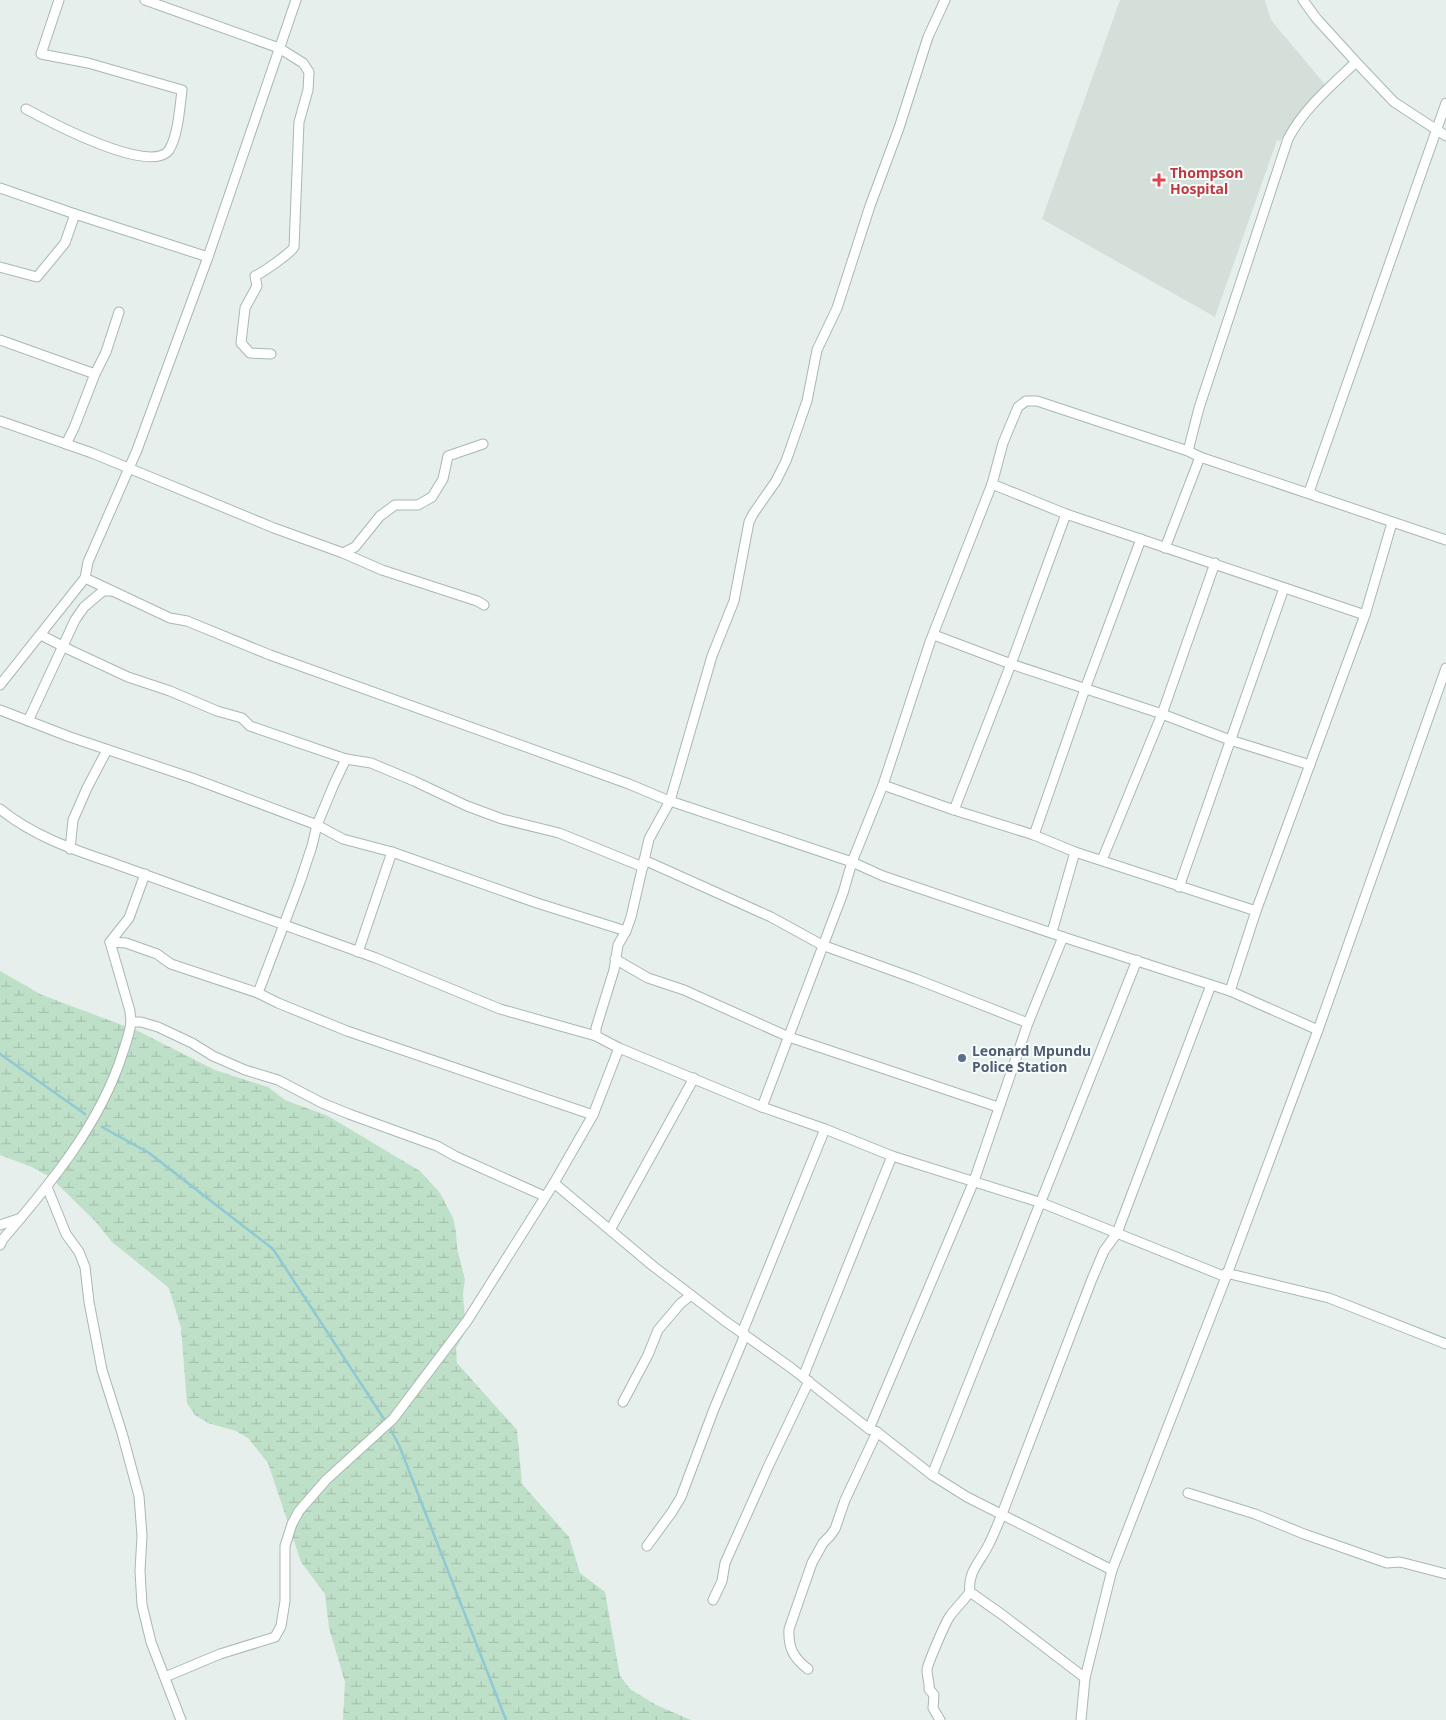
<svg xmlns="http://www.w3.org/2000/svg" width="1446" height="1720" font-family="'Noto Sans',sans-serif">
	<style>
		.built { fill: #d4dfda }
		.wetland { fill: url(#wetland-marsh) }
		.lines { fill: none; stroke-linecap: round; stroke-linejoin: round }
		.stream { stroke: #8ec9d4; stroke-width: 2.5 }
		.minor-casing { stroke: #a8b8b2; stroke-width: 11 }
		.minor { stroke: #fff; stroke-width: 9 }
		.health-dot { fill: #e0444e; stroke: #f7fbf9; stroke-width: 2 }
		.service-dot { fill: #5c6f8a; stroke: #f7fbf9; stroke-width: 2 }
		.labels { text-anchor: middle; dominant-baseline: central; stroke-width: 4; stroke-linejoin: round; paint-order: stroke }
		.health-label { font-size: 14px; font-weight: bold; fill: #be3a42; stroke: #f7fbf9; text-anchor: start }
		.service-label { font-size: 14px; font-weight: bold; fill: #4e5e75; stroke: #f7fbf9; text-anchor: start }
	</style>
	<defs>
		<pattern id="wetland-marsh" width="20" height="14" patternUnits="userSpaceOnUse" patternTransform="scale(1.25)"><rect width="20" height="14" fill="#bfe0c8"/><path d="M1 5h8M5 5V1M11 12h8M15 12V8" fill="none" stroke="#a4c1ad"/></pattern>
	</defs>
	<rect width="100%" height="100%" fill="#e6efeb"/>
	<path class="built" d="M1120 0H1265L1271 20 1328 88 1280 141 1277 140 1215 317 1042 219Z"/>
	<path class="wetland" d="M0 971 42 995 138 1031 215 1070 268 1087 285 1100 328 1116 420 1171 440 1193 453 1218 456 1232 457 1248 465 1280 463 1293 465 1323 463 1336 456 1348 457 1363 517 1430 522 1484 569 1537 580 1573 605 1592 620 1676 630 1689 656 1705 691 1720H343L345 1682 329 1628 325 1594 301 1562 268 1463 248 1438 236 1431 208 1423 195 1415 187 1403 181 1328 169 1288 112 1242 95 1221 50 1177 32 1167 0 1155Z"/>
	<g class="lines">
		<g class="stream">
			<path d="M0 1054 85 1114"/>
			<path d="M102 1127 149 1153 273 1249 386 1422"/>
			<path d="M389 1427 399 1445 506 1720"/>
		</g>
		<defs>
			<g id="minor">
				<path d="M145 0 279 48 303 63 309 72 308 90 299 122 294 247C291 253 262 273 255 276L257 286 245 308 241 343 250 353 271 354"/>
				<path d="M945 0 928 37 899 128 870 206 837 308 817 350 807 401 786 461 776 481 753 514 749 522 734 601 712 656 670 801 649 839 631 917 626 931 618 945 614 970 596 1028V1036L619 1048 762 1107 825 1129 892 1156 1042 1203 1226 1277"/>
				<path d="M1303 0 1316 18 1356 62 1394 102 1446 136"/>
				<path d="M26 109C48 121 151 176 169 150 178 136 180 106 182 90L88 63 41 54 59 0"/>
				<path d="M0 188 75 214 208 257"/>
				<path d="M0 267 37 277 65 243 75 214"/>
				<path d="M0 340 95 374"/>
				<path d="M0 421 92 453 274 528 343 553 382 570 477 601 484 605"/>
				<path d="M66 444 74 428 95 374 106 352 119 312"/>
				<path d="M1188 451 1199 408 1288 139C1304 108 1331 86 1356 62"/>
				<path d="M992 484 1066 514 1365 615"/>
				<path d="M1316 496 1309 492 1446 103"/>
				<path d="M1165 548 1200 457"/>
				<path d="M343 553 355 547 380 516 395 505H418L432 497 443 479 448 456 483 444"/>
				<path d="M85 578 170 618 187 621 270 655 629 784 667 800 852 862 883 876 1063 937 1230 991 1318 1030"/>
				<path d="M41 635 70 650 128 677 170 691 217 711 242 718 250 726 346 759"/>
				<path d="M934 635 1011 664 1162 714 1230 740 1310 765"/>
				<path d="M0 685 85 578 88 562 137 450 208 257 296 0"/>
				<path d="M0 710 70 737 192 778 317 825 343 839 392 852 537 903 626 931"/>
				<path d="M28 721 75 620 84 607 103 591H112"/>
				<path d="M883 785 954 810 1034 835 1075 852 1256 911"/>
				<path d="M0 809C32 835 71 849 110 862L376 958 500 1009 596 1036"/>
				<path d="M954 810 1011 664 1066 514"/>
				<path d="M1034 835 1085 689 1141 539"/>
				<path d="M70 849 73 820 87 788 107 750"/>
				<path d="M644 860 771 917 822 945 916 979 1028 1023"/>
				<path d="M1102 860 1162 714 1215 563"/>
				<path d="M1179 887 1284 588"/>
				<path d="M1052 932 1075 852"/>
				<path d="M110 942 126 943 157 954 171 964 258 993"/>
				<path d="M358 952 392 852"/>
				<path d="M615 959 648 978 684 990 789 1037 998 1107"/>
				<path d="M1230 991 1256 911 1365 615 1392 523"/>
				<path d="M131 1022H141L158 1027 192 1043 213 1056 245 1070 278 1080 322 1103 349 1114 437 1146 455 1156 544 1196"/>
				<path d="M762 1107 843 893 852 862 883 785 930 642 992 484 1003 443 1018 407 1026 401H1037L1188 451 1200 457 1446 540"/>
				<path d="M593 1115 347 1031 278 1003 258 993 300 882 312 846 317 825 334 784 346 759 371 763 414 781 467 806 502 819 559 833 643 867"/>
				<path d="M554 1183 653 1266 725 1321 790 1367 869 1429 877 1432 932 1475 967 1497 1112 1570"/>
				<path d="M47 1187 66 1234 79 1252 85 1267 89 1302 102 1370 122 1433 139 1496 142 1536 140 1571 142 1605 151 1642 181 1720"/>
				<path d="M0 1225 21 1218"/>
				<path d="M610 1230 694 1078"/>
				<path d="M0 1245 3 1239C51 1183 101 1123 123 1052 126 1043 130 1032 131 1022 131 1019 130 1015 130 1011L110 942 129 918 145 874"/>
				<path d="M1226 1273 1329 1298 1446 1344"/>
				<path d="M742 1333 825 1129"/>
				<path d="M803 1377 892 1156"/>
				<path d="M623 1402 648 1355 658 1330 680 1304 691 1295"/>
				<path d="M869 1429 974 1181 1028 1023 1063 937"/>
				<path d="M932 1475 1137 960"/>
				<path d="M1188 1493 1255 1514 1304 1534 1387 1563 1400 1562 1446 1574"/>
				<path d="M647 1546 672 1512 681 1497 714 1409 745 1335"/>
				<path d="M713 1600 722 1581 725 1563 768 1467 809 1381"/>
				<path d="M808 1669C793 1658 788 1647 789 1629L812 1563 823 1543 830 1536 835 1529 845 1500 877 1432"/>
				<path d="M165 1677 220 1654 275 1637 281 1626 285 1601V1546L292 1524 299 1511 326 1480 393 1419 467 1321 554 1183 593 1115 619 1048"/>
				<path d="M1085 1678 1004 1616 970 1592C967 1572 981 1561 989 1544 994 1534 998 1524 1002 1514L1092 1279 1104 1251 1117 1233 1211 985"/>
				<path d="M940 1720 933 1708 934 1695 929 1689C930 1683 927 1677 927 1670 927 1665 946 1621 950 1616 956 1608 964 1600 970 1592"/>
				<path d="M1081 1720 1085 1678 1112 1570 1226 1277 1318 1030 1446 668"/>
			</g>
		</defs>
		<use href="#minor" class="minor-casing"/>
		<use href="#minor" class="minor"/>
	</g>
	<path class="health-dot" d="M1156.5 172.5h5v5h5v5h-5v5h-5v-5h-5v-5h5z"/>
	<circle class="service-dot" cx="962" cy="1058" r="5"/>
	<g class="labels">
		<g class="health-label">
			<text x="1170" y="172">Thompson<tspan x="1170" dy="16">Hospital</tspan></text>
		</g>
		<g class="service-label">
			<text x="972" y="1050">Leonard Mpundu<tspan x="972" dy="16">Police Station</tspan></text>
		</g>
	</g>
</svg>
